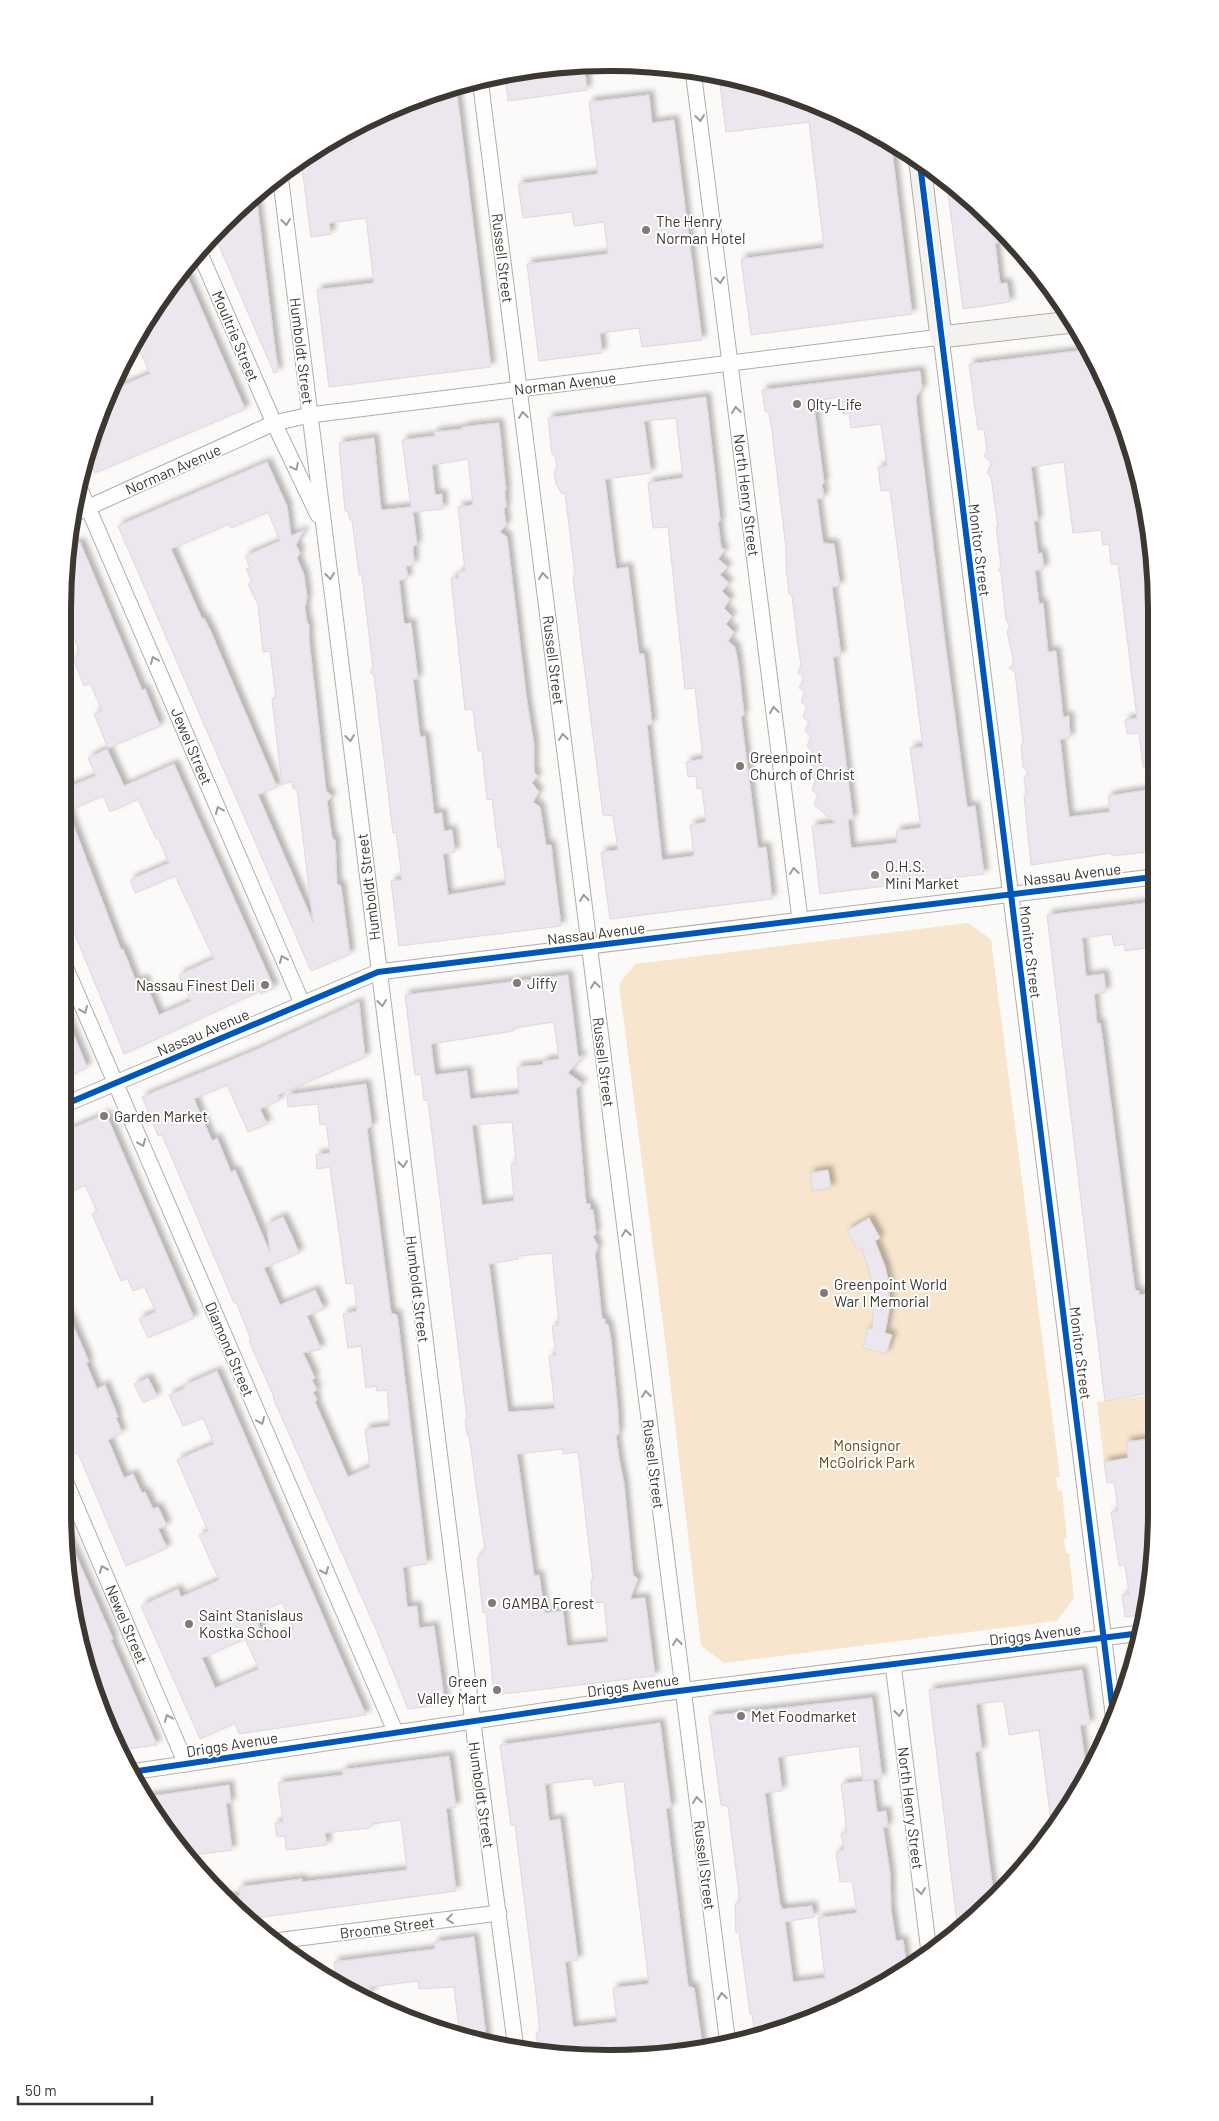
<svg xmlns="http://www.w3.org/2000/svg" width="1219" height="2121" font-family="Barlow,sans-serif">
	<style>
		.green { fill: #f8e5ce }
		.building { fill: #ece6ee; stroke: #dcd9dc; fill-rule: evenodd; filter: url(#shadow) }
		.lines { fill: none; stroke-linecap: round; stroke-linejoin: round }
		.minor-casing { stroke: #b1aea9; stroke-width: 17 }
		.secondary-casing { stroke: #b1aea9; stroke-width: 23 }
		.minor { stroke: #fffefe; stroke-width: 15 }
		.secondary { stroke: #f4f2f0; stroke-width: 21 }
		.cycleway-casing { stroke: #fff; stroke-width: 9 }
		.cycleway { stroke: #0057b8; stroke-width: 6 }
		.oneway { stroke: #9e9a97 }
		.poi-dot { fill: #7f7b76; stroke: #fff; stroke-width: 2 }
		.labels { text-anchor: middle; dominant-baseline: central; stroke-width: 4; stroke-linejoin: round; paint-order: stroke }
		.poi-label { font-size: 15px; fill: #3c3730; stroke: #fff; text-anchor: start }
		.street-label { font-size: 15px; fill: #3c3730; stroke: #fff }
		.park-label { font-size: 15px; fill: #6b4815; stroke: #fff }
		.rim { fill: none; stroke: #3c3730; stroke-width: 6 }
	</style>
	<defs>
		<filter id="shadow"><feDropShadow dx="4.5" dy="-4.5" stdDeviation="2.5" flood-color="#0004"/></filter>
	</defs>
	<rect width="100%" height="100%" fill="#fcfaf8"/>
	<g class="green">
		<path d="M968 923 991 939 1060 1477H1056L1058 1491H1062L1067 1539H1064L1066 1553H1069L1074 1598 1057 1621 724 1663 701 1646 667 1356 619 984 635 964Z"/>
		<path d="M1155 1395V1455H1152L1149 1439 1126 1442 1128 1458 1104 1462 1097 1402Z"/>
	</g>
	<g class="building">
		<path d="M574 64H584L587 90 508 101 505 75Z"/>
		<path d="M719 76 786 92 883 136 891 142 912 314 751 335 741 259 824 248 809 122 726 132Z"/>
		<path d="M456 86 491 367 329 387 317 290 374 283 366 218 329 223 331 234 311 237 301 160 368 119Z"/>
		<path d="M649 95 652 123 674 120 702 340 642 347 639 328 600 333 602 353 539 361 527 264 608 254 604 222 574 226 572 212 523 218 518 184 598 174 589 102Z"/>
		<path d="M947 185 996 223 1008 237 1002 238V242L995 243 1000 284 1007 283 1010 302 963 309Z"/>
		<path d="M256 195 278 372 274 373 214 234Z"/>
		<path d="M184 269 245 409 95 473 87 456 91 434 111 390 150 374 135 339Z"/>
		<path d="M1086 350 1127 433 1152 538 1153 766 1143 767 1139 733 1127 734 1125 720 1137 718 1118 564H1111L1109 544 1103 545 1101 530 1073 533 1064 462 1031 467 1038 521H1034L1038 554 1042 553 1044 569 1035 571 1039 604 1043 603 1048 652 1056 651 1063 717 1069 716 1070 738 1060 739 1069 817 1110 812 1108 796 1153 789V851L1112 856V853L1031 865 1024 796 1026 793 1024 778 1029 772 1023 767 1021 745 1023 742 1015 672 1009 668 1014 663 1007 632 1010 626 1006 620 1001 573 998 570 1001 566 996 527H998L991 477 987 473 992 463 984 456 987 451 984 429 978 430 969 364Z"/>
		<path d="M920 371 922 388 916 397 917 412 943 627 967 807 975 806 984 874 820 894 812 826 836 823 814 805 818 795 812 790 816 780 810 775 814 766 809 761 812 751 807 746 811 736 805 731 809 722 803 717 807 707 801 702 805 692 799 688 804 678 798 673 801 665 798 645 792 596 789 594 786 568V548L772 431 769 413 765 411 762 390ZM841 397 843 414 849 413 851 428 881 424 887 466 878 467 881 491 890 490 923 747 910 748 921 828 896 831 897 843 851 848 848 820 853 819 833 657 841 656 832 587 840 586 834 544 823 543 817 499 824 498 822 484 824 483 813 401Z"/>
		<path d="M706 397 715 475 720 521 718 523 721 547 725 550 718 559 728 567 720 575 729 583 722 591 730 599 724 608 732 616 726 624 734 632 728 641 735 647 738 662 744 715 741 717 758 848 766 847 772 899 610 919 601 852 618 850 613 816 603 815 573 577 575 574 565 493 562 494 556 484 554 473 557 467 555 456 552 454 548 418ZM676 418 683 478 648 483 653 528 668 527 685 689 695 688 703 759 686 762 688 777 696 776 697 789 702 788 706 822 690 825 694 856 662 860 647 725 652 724 644 654H639L628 567 616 569 605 479 651 473 644 421Z"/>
		<path d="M499 423 506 490 505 491 506 507 504 509 506 525 500 532 507 537 527 702 534 745V772L538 776 532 783 539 792 533 802 540 807 546 845H551L561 926 399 946 391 881 402 880 400 863 396 832 393 833 374 676 370 672 373 668 362 576 359 575 352 520H350L348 511H345L339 443 374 438 381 510 411 507 402 440 435 436 434 432 463 429 462 427ZM468 459 473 505 458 507 465 571 458 572 459 578H451L465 710 473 709 478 751 482 750 487 800 492 799 498 848H501L506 885 448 895 443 854 455 852 452 830 444 831 442 813 434 814 425 736 420 737 413 679H418L411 623 404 624 399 580 408 579 406 566 414 565 413 546 417 545 413 512 443 509 442 494 435 495 432 465Z"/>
		<path d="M267 462 287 506 291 536 304 530 296 545 300 553 297 558 304 575 307 597 305 608 307 623 309 624V640L326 791 332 796 327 802 332 838 335 840 337 884 341 886 350 954 311 971 118 526ZM268 512 280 541 245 556 250 568 246 569 252 582 248 584 258 605 263 652 270 651 276 698 272 699 282 785 292 781 293 789H297L313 922 258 795 277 787 211 632 204 618 202 619 171 549 229 524 231 528Z"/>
		<path d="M80 542 142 690 145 689 160 726 108 748 94 714 102 711 90 683 84 686 73 658 79 655 77 651 79 650 64 614V574L69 547Z"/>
		<path d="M107 749 124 786 174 764 274 988 261 994 260 991 124 1054 65 910 64 789 96 776 88 758ZM103 796 110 812 138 799 156 839 158 838 169 863 130 880 135 893 175 876 214 959 179 975 191 1001 159 1015 144 979 136 982 123 949 121 950 68 811Z"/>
		<path d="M1153 902V947L1125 951 1124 944 1114 946 1112 934 1082 938 1086 976 1104 974 1106 992 1094 994 1097 1024 1100 1023 1103 1042 1135 1291H1139V1295L1154 1293 1155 1392 1105 1401 1047 915Z"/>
		<path d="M568 975 578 1057 583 1056 568 1073 583 1084 576 1089 586 1204H590V1210H593L596 1233 593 1237 598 1246 595 1254 602 1319H605V1325L608 1324 611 1340 618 1411 619 1434 616 1436 619 1459 624 1483 633 1575 638 1579 630 1599 645 1598 655 1676 494 1695 486 1612 483 1613 477 1558 485 1551 469 1435H467L465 1419H467L428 1101 424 1100 421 1074 415 1075 405 995ZM554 1022 559 1059 543 1061V1065L517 1067 519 1094 470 1099 467 1071 435 1075 431 1044 513 1031V1028ZM512 1122 516 1163 511 1164 514 1201 482 1205 472 1125ZM552 1253 559 1325 552 1326 556 1356H549L555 1409 508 1412 489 1264 518 1259V1256ZM563 1449V1454L578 1452 593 1580H591L592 1603 604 1602 608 1642 567 1646 563 1611 545 1613 539 1575 534 1576 517 1454Z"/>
		<path d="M359 1002 365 1057 278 1095 280 1100 260 1109 267 1124 248 1132 227 1085 194 1099 212 1141 217 1138 231 1172 235 1170 270 1253 267 1224 283 1217 292 1236 299 1253 264 1268 280 1305 315 1290 324 1309 307 1316 321 1349 303 1353 315 1378 312 1380 317 1390 313 1392 317 1400 315 1402 348 1477 370 1467 365 1429 390 1426 387 1390 377 1391 376 1386 366 1388 361 1346 348 1348 343 1314 357 1311 354 1283 346 1284 330 1167 317 1169 316 1155 330 1153 326 1124 320 1125 318 1104 288 1107 287 1095 366 1084 372 1126 367 1129 391 1313 397 1315 398 1321 427 1564 403 1567 407 1607 417 1606 419 1628 434 1626 445 1704 408 1709 375 1627 273 1398 274 1397 249 1341 251 1340 236 1302 234 1303 162 1135 158 1136 142 1097 256 1050Z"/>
		<path d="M66 1016 87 1067 65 1079V1016Z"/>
		<path d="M106 1114 194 1318 148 1338 139 1319 156 1312 144 1286 133 1291 127 1278 121 1281 92 1214 97 1211 85 1185 66 1194V1131Z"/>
		<path d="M828 1170 831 1188 812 1191 810 1173Z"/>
		<path d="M869 1218 880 1238 875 1241 885 1266 889 1284V1311L885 1333 892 1335 886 1354 863 1348 868 1328 872 1329 874 1290 862 1248 858 1250 847 1231Z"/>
		<path d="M66 1309 89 1362 86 1363 97 1389 105 1385 118 1417 116 1418 122 1433 108 1440 124 1478 133 1474 142 1493 145 1492 153 1509 158 1507 167 1526 158 1529 167 1548 126 1566 78 1453 74 1454 67 1437Z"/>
		<path d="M217 1371 331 1635 366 1715 239 1734 235 1723 200 1739 141 1606 178 1589 181 1597 219 1580 199 1535 208 1531 177 1460 214 1444 203 1418 183 1426 169 1395 184 1389 185 1385ZM282 1602 294 1629 266 1641 254 1615ZM245 1639 259 1669 215 1688 202 1658Z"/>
		<path d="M148 1378 157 1396 143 1403 134 1384Z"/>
		<path d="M1149 1439 1152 1455H1155V1547L1144 1614 1125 1617 1122 1595 1129 1594 1125 1565 1119 1566 1111 1512 1118 1511 1114 1482 1107 1483 1104 1462 1128 1458 1126 1442Z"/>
		<path d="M67 1535 113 1639 111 1640 157 1745 118 1750 91 1687 67 1583Z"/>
		<path d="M1082 1670 1090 1724 1080 1725 1087 1775 1083 1785 1052 1828 1039 1730 1009 1735 1004 1701 976 1704 982 1751 975 1752 994 1899 958 1931 929 1690Z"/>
		<path d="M872 1698 882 1778 863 1781 859 1746 778 1757 782 1791 765 1793 769 1825 780 1905H781L782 1909 812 1906 814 1917 785 1922 793 1982 825 1978 818 1918 857 1913 852 1881 840 1882 836 1852 844 1850 841 1833 847 1832 841 1784 873 1780 877 1812 886 1811 888 1827H883L890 1873 891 1910 896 1941 903 1940 907 1968 883 1985 819 2017 755 2036 752 2014H750L739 1932 736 1933 735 1904 740 1902 728 1806 721 1805 709 1716Z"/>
		<path d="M660 1723 671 1807 666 1809 685 1962 688 1986 694 1988 703 2050 645 2057 539 2054 536 2033 540 2032 536 1994 515 1825H511L500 1745ZM586 1779H593L594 1786 624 1781 649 1984 613 1988 617 2022 573 2027 565 1962 578 1960 560 1819 549 1821 545 1784Z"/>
		<path d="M449 1756 456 1807 446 1808 456 1891 248 1919 222 1898 240 1896 239 1887 302 1879V1882L407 1870 401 1820 372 1824 369 1828 325 1833 327 1845 286 1850 285 1836 277 1837 275 1823 283 1822 278 1783 343 1775 342 1770Z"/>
		<path d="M229 1785 231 1803H226L232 1850 186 1856 175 1844 146 1797Z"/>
		<path d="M474 1937 487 2044 460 2037 454 1987 419 1989 418 1981 370 1987 371 1994 356 1995 337 1984 334 1962 435 1949 434 1942Z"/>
	</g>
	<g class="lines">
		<defs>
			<g id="minor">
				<path d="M693 70 800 919"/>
				<path d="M480 79 728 2045"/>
				<path d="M280 174 475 1739 516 2049"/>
				<path d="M198 249 274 423 318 515"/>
				<path d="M80 489 302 1003"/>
				<path d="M76 513 274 423 310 415 941 337 1113 1713"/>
				<path d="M65 966 395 1731"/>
				<path d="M66 1104 378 972 1153 877"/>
				<path d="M67 1485 186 1764"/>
				<path d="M893 1664 929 1952"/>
				<path d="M131 1772 663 1693 1141 1633"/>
				<path d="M275 1941 499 1913"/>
			</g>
			<path id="secondary" d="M920 164 941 337 1072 322"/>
		</defs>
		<use href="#minor" class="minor-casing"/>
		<use href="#secondary" class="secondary-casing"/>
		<use href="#minor" class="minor"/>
		<use href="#secondary" class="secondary"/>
		<defs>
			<g id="cycleway">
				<path d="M920 164 1113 1713"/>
				<path d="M66 1104 378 972 1153 877"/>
				<path d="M131 1772 663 1693 1141 1633"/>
			</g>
		</defs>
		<use href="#cycleway" class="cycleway-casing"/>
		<use href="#cycleway" class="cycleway"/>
	</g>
	<defs><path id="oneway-chevron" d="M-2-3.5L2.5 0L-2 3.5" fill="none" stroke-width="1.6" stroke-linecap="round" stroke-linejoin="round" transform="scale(1.25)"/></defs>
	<g class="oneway">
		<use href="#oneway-chevron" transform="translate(700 118) rotate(83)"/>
		<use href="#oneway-chevron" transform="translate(286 222) rotate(83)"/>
		<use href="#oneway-chevron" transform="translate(720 280) rotate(83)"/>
		<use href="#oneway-chevron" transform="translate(736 410) rotate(-97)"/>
		<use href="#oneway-chevron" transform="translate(523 415) rotate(-97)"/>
		<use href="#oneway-chevron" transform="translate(295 467) rotate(64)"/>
		<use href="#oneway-chevron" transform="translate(330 576) rotate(83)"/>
		<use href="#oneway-chevron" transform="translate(543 576) rotate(-97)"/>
		<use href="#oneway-chevron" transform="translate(154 660) rotate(-113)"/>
		<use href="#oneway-chevron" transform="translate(774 710) rotate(-97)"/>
		<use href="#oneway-chevron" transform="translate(563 737) rotate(-97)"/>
		<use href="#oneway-chevron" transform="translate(350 738) rotate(83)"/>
		<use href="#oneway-chevron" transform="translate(219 810) rotate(-113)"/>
		<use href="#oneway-chevron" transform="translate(794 871) rotate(-97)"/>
		<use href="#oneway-chevron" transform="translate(584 898) rotate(-97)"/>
		<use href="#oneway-chevron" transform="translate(283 959) rotate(-113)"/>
		<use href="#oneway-chevron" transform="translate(595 985) rotate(-97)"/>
		<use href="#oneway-chevron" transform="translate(382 1003) rotate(83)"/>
		<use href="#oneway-chevron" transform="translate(84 1010) rotate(67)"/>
		<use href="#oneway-chevron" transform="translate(142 1143) rotate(67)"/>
		<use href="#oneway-chevron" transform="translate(403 1164) rotate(83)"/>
		<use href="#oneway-chevron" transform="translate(626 1233) rotate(-97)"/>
		<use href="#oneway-chevron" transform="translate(646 1394) rotate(-97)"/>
		<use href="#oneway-chevron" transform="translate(261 1421) rotate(67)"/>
		<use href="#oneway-chevron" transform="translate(103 1569) rotate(-113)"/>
		<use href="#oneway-chevron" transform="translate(325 1571) rotate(67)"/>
		<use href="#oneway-chevron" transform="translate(677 1642) rotate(-97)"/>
		<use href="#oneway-chevron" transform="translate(899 1713) rotate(83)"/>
		<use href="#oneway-chevron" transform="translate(168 1718) rotate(-113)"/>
		<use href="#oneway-chevron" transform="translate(697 1800) rotate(-97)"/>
		<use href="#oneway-chevron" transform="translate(921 1891) rotate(83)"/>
		<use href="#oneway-chevron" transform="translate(450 1919) rotate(173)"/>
		<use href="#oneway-chevron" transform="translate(722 1996) rotate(-97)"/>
	</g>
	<g class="poi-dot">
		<circle cx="646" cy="230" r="5"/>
		<circle cx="797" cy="404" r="5"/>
		<circle cx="740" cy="766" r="5"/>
		<circle cx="875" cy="875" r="5"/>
		<circle cx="517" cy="983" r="5"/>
		<circle cx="265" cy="985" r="5"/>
		<circle cx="104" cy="1116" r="5"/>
		<circle cx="824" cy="1293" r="5"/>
		<circle cx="492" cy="1603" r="5"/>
		<circle cx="189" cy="1624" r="5"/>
		<circle cx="497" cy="1690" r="5"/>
		<circle cx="741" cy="1716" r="5"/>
	</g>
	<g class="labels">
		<g class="poi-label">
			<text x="656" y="221">The Henry<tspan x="656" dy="17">Norman Hotel</tspan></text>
			<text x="807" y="404">Qlty-Life</text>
			<text x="750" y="757">Greenpoint<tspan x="750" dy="17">Church of Christ</tspan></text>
			<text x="885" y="866">O.H.S.<tspan x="885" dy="17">Mini Market</tspan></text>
			<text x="527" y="983">Jiffy</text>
			<text x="255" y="985" text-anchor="end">Nassau Finest Deli</text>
			<text x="114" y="1116">Garden Market</text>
			<text x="834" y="1284">Greenpoint World<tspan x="834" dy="17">War I Memorial</tspan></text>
			<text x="502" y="1603">GAMBA Forest</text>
			<text x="199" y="1615">Saint Stanislaus<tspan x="199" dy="17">Kostka School</tspan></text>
			<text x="487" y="1681" text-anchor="end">Green<tspan x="487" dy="17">Valley Mart</tspan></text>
			<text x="751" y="1716">Met Foodmarket</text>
		</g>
		<g class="street-label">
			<text transform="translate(503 258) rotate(83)">Russell Street</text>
			<text transform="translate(236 336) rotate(67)">Moultrie Street</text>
			<text transform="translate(302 351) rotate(83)">Humboldt Street</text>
			<text transform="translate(565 383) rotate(-7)">Norman Avenue</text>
			<text transform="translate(173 469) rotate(-24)">Norman Avenue</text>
			<text transform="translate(747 495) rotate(83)">North Henry Street</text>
			<text transform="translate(980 550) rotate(83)">Monitor Street</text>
			<text transform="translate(554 660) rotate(83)">Russell Street</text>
			<text transform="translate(192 746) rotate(67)">Jewel Street</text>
			<text transform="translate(1072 874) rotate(-7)">Nassau Avenue</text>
			<text transform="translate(368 887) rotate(-97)">Humboldt Street</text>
			<text transform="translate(596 933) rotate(-7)">Nassau Avenue</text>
			<text transform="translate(1031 952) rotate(83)">Monitor Street</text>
			<text transform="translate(203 1032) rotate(-23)">Nassau Avenue</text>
			<text transform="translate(604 1062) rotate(83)">Russell Street</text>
			<text transform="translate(418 1289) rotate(83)">Humboldt Street</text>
			<text transform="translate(230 1349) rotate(67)">Diamond Street</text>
			<text transform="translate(1081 1353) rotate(83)">Monitor Street</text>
			<text transform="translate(654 1464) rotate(83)">Russell Street</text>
			<text transform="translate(127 1624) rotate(67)">Newel Street</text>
			<text transform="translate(1035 1634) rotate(-7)">Driggs Avenue</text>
			<text transform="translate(633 1685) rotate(-8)">Driggs Avenue</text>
			<text transform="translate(232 1744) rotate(-9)">Driggs Avenue</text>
			<text transform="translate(482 1795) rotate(82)">Humboldt Street</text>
			<text transform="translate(911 1808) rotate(83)">North Henry Street</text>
			<text transform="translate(705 1865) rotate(83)">Russell Street</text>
			<text transform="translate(387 1927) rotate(-7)">Broome Street</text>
		</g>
		<g class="park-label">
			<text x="867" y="1445">Monsignor<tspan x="867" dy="17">McGolrick Park</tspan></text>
		</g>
	</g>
	<path d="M0 0H1219V2121H0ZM609 71H610A538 538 0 0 1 1148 609V1512A538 538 0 0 1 610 2050H609A538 538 0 0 1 71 1512V609A538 538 0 0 1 609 71Z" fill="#fff" fill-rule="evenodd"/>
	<path class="rim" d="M609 71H610A538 538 0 0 1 1148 609V1512A538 538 0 0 1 610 2050H609A538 538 0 0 1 71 1512V609A538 538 0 0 1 609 71Z"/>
	<path d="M18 2096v8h134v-8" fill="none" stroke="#3c3730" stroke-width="2.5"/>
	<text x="25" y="2096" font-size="15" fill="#3c3730" stroke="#ffffff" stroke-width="4" paint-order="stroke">50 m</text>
</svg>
